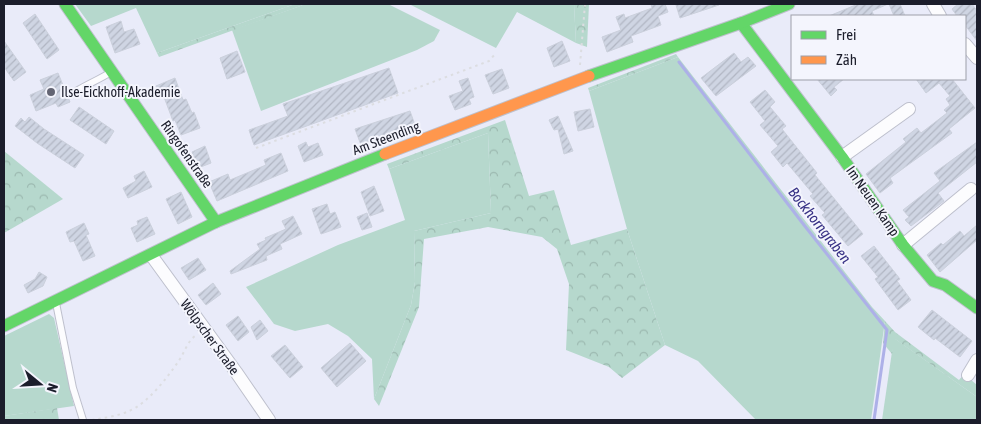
<svg xmlns="http://www.w3.org/2000/svg" width="981" height="424" font-family="'Asap Condensed',sans-serif">
	<style>
		.green { fill: #b6d8cd }
		.forest { fill: url(#forest-crowns) }
		.lines { fill: none; stroke-linecap: round; stroke-linejoin: round }
		.stream { stroke: #adb0e8; stroke-width: 3 }
		.building { fill: url(#building-hatch); stroke: #cbd0dc }
		.lane-casing { stroke: #bec0cd; stroke-width: 8 }
		.street-casing { stroke: #bec0cd; stroke-width: 14 }
		.fast-casing { stroke: #bec0cd; stroke-width: 13 }
		.slow-casing { stroke: #bec0cd; stroke-width: 13 }
		.path { stroke: #dcdde1; stroke-width: 2; stroke-dasharray: 2.5 4; stroke-linecap: butt }
		.lane { stroke: #fcfcfe; stroke-width: 6 }
		.street { stroke: #fcfcfe; stroke-width: 12 }
		.fast { stroke: #63d668; stroke-width: 11 }
		.slow { stroke: #ff974d; stroke-width: 11 }
		.poi-dot { fill: #636573; stroke: #f4f5fd; stroke-width: 2 }
		.labels { text-anchor: middle; dominant-baseline: central; stroke-width: 4; stroke-linejoin: round; paint-order: stroke }
		.poi-label { font-size: 14px; fill: #1b1d2b; stroke: #f4f5fd; text-anchor: start }
		.street-label { font-size: 14px; fill: #1b1d2b; stroke: #f4f5fd }
		.water-label { font-size: 15px; font-style: italic; fill: #373185; stroke: #f4f5fd }
	</style>
	<defs>
		<pattern id="forest-crowns" width="20" height="18" patternUnits="userSpaceOnUse" patternTransform="scale(1.25)"><rect width="20" height="18" fill="#b6d8cd"/><path d="M2 6a3 3 0 1 1 6 0M12 15a3 3 0 1 1 6 0" fill="none" stroke="#9cb9b0"/></pattern>
		<pattern id="building-hatch" width="6" height="6" patternUnits="userSpaceOnUse" patternTransform="scale(1.25)"><rect width="6" height="6" fill="#cfd5e3"/><path d="M-1 1l2-2M0 6l6-6M5 7l2-2" fill="none" stroke="#b1b6c3"/></pattern>
	</defs>
	<rect width="100%" height="100%" fill="#e9ebf9"/>
	<g class="green">
		<path d="M75 4H295L157 53 136 8 91 26Z"/>
		<path d="M306 4H388L440 30 434 41 417 50 261 111 232 30Z"/>
		<path d="M409 4H574L576 43 517 12 496 48Z"/>
		<path d="M678 57 872 307 885 321 871 420H756L698 361 665 345 627 229 589 91Z"/>
		<path d="M488 133 491 213 414 231 415 282 411 305 374 399 372 359 348 336 328 324 295 331 274 324 246 287 338 245 405 220 389 169Z"/>
		<path d="M49 314 54 318 74 406 4 416V336Z"/>
		<path d="M894 338 977 397V420H882Z"/>
	</g>
	<g class="forest">
		<path d="M295 4H306L159 57 157 53Z"/>
		<path d="M574 4H589L587 47 576 43Z"/>
		<path d="M676 54 678 57 589 91 588 88Z"/>
		<path d="M505 120 529 196 554 190 571 245 627 229 665 345 622 378 609 367 566 350 569 284 557 249 542 237 488 227 424 239 419 307 379 406 374 399 411 305 415 282 414 231 491 213 488 133 389 169 387 164Z"/>
		<path d="M4 151 63 199 4 233Z"/>
		<path d="M885 321 895 332 959 380 964 374 977 385V397L895 339 892 354 883 343Z"/>
		<path d="M57 408 59 420H4V416Z"/>
	</g>
	<g class="lines">
		<path class="stream" d="M679 62 804 225 887 330 874 420"/>
	</g>
	<g class="building">
		<path d="M651 4H665L668 12 658 16 661 25 631 36 633 42 607 52 602 37 621 30 616 17 624 14 625 18 652 8Z"/>
		<path d="M681 4H719V5L680 18 676 5Z"/>
		<path d="M858 4H888L872 11 874 16H829Z"/>
		<path d="M889 4H900L905 16H894Z"/>
		<path d="M958 4H972L977 11V41L965 25V16H957L952 9Z"/>
		<path d="M35 14 59 50 47 59 23 23Z"/>
		<path d="M121 21 124 32 134 29 140 44 115 53 106 27Z"/>
		<path d="M4 41 26 72 14 81 4 67Z"/>
		<path d="M562 41 570 61 554 67 547 48Z"/>
		<path d="M237 51 245 72 227 79 220 58Z"/>
		<path d="M734 53 741 62 748 57 756 66 716 96 701 78Z"/>
		<path d="M389 68 398 93 254 145 249 130 288 116 283 104Z"/>
		<path d="M502 69 509 88 493 94 485 75Z"/>
		<path d="M58 73 70 102 58 107 56 103 36 111 30 95 44 89 40 80Z"/>
		<path d="M175 78 183 100 186 99 192 113 194 112 200 128 181 135 175 120 173 121 164 97 161 98 156 86Z"/>
		<path d="M468 78 474 97 469 99 471 104 455 110 449 96 463 91 459 81Z"/>
		<path d="M817 79H844L834 87 837 90 831 96Z"/>
		<path d="M916 79H952L975 108 949 129 952 133 890 178 893 183 880 193 866 174 906 142 903 139 917 128 921 133 947 113 944 110 950 105 946 99 950 96 939 83 926 93Z"/>
		<path d="M765 90 775 102 770 107 786 126 782 129 817 173 815 175 863 234 848 246 822 215 825 213 810 196 813 194 787 163 783 167 771 152 778 146 760 125 765 121 750 102Z"/>
		<path d="M79 107 114 131 106 144 70 120Z"/>
		<path d="M590 109 594 127 578 131 574 112Z"/>
		<path d="M410 111 415 125 361 145 355 129Z"/>
		<path d="M558 116 573 151 564 154 558 129 554 130 549 120Z"/>
		<path d="M29 117 44 129 84 155 75 168 37 143 15 126 21 118 25 122Z"/>
		<path d="M306 142 308 147 318 143 323 155 304 162 298 146Z"/>
		<path d="M977 142V162L938 193 944 201 911 226 905 220 909 217 903 210 940 181 934 173Z"/>
		<path d="M205 146 211 163 198 168 192 152Z"/>
		<path d="M281 153 288 171 217 201 209 182 228 174 230 180 266 165 264 160Z"/>
		<path d="M144 171 152 187 128 198 123 188 136 181 134 176Z"/>
		<path d="M374 186 384 211 370 216 361 192Z"/>
		<path d="M181 192 192 217 178 224 166 199Z"/>
		<path d="M327 204 330 214 335 212 341 227 321 234 312 209Z"/>
		<path d="M367 213 372 227 362 230 357 217Z"/>
		<path d="M293 216 302 234 280 244 282 249 266 256 267 260 231 274 230 271 260 249 257 244 266 240 265 238 286 229 282 221Z"/>
		<path d="M147 217 155 234 137 242 131 228 138 225 137 221Z"/>
		<path d="M84 223 89 234 86 235 95 256 83 261 74 241 70 242 66 232Z"/>
		<path d="M977 225V240L940 272 927 255 941 243 943 245 960 231 964 236Z"/>
		<path d="M874 246 900 279 897 281 911 300 898 310 875 279 878 277 861 256Z"/>
		<path d="M198 258 206 270 189 280 181 268Z"/>
		<path d="M39 272 47 277 43 286 28 293 24 285 35 279Z"/>
		<path d="M213 283 221 294 206 305 198 295Z"/>
		<path d="M932 310 972 341 960 357 935 338 934 340 918 327Z"/>
		<path d="M238 316 249 332 238 341 226 325Z"/>
		<path d="M260 320 268 331 257 340 251 327Z"/>
		<path d="M350 343 366 361 337 387 321 368Z"/>
		<path d="M285 345 303 367 290 378 271 356Z"/>
	</g>
	<g class="lines">
		<defs>
			<g id="lane">
				<path d="M78 90C90 83 100 79 111 72"/>
				<path d="M56 303 73 388 83 420"/>
			</g>
			<g id="street">
				<path d="M933 4 940 16"/>
				<path d="M965 44 977 58"/>
				<path d="M842 157 909 109"/>
				<path d="M903 245 971 189"/>
				<path d="M151 255 236 372 269 420"/>
				<path d="M968 375 977 360"/>
			</g>
			<g id="fast">
				<path d="M65 4 216 222"/>
				<path d="M741 23 842 157 903 245 933 281 945 285 977 308"/>
				<path d="M589 76 741 23 789 4"/>
				<path d="M4 326 216 222 385 154"/>
			</g>
			<path id="slow" d="M385 154 589 76"/>
		</defs>
		<use href="#lane" class="lane-casing"/>
		<use href="#street" class="street-casing"/>
		<use href="#fast" class="fast-casing"/>
		<use href="#slow" class="slow-casing"/>
		<g class="path">
			<path d="M580 65 585 4"/>
			<path d="M256 148 489 61 496 53"/>
			<path d="M92 420C104 418 118 416 129 411 147 404 167 378 178 362 184 354 187 342 195 336"/>
		</g>
		<use href="#lane" class="lane"/>
		<use href="#street" class="street"/>
		<use href="#fast" class="fast"/>
		<use href="#slow" class="slow"/>
	</g>
	<circle class="poi-dot" cx="51" cy="92" r="5"/>
	<g class="labels">
		<g class="poi-label">
			<text x="61" y="92">Ilse-Eickhoff-Akademie</text>
		</g>
		<g class="street-label">
			<text transform="translate(386 138) rotate(-21)">Am Steending</text>
			<text transform="translate(187 154) rotate(55)">Ringofenstraße</text>
			<text transform="translate(873 201) rotate(55)">Im Neuen Kamp</text>
			<text transform="translate(210 337) rotate(54)">Wölpscher Straße</text>
		</g>
		<g class="water-label">
			<text transform="translate(820 225) rotate(52)">Bockhorngraben</text>
		</g>
	</g>
	<rect width="981" height="424" fill="none" stroke="#1b1d2b" stroke-width="10"/>
	<rect x="791" y="15" width="175" height="65" fill="#f4f5fd" stroke="#9d9fa9"/>
	<rect x="801" y="31" width="25" height="8" fill="#63d668" stroke="#9d9fa9"/>
	<text x="836" y="40" font-size="15" fill="#1b1d2b">Frei</text>
	<rect x="801" y="56" width="25" height="8" fill="#ff974d" stroke="#9d9fa9"/>
	<text x="836" y="65" font-size="15" fill="#1b1d2b">Zäh</text>
	<g transform="translate(40 384) rotate(108)" stroke="#f4f5fd" stroke-width="4" paint-order="stroke">
	<path d="M0-4L9 19L0 12L-9 19Z" fill="#1b1d2b"/>
	<text y="-8" font-size="14" font-weight="bold" text-anchor="middle" fill="#1b1d2b">N</text>
	</g>
</svg>
